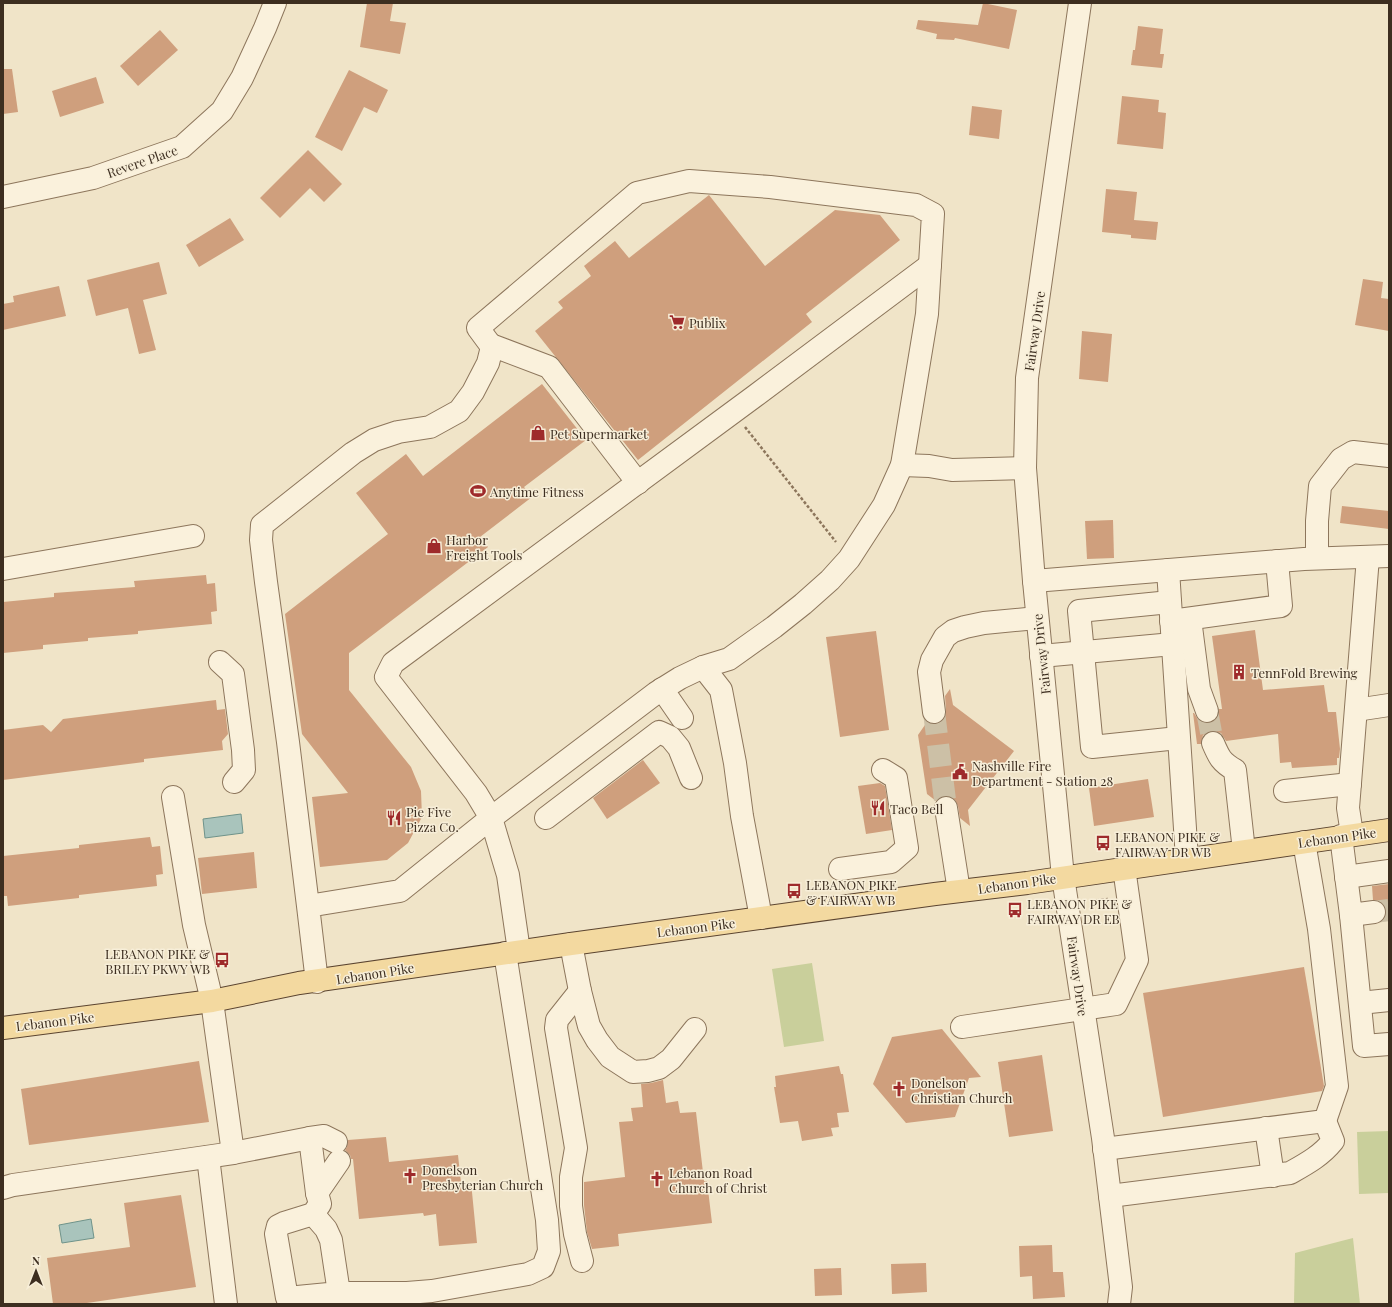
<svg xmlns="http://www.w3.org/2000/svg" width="1392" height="1307" font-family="'Playfair Display',serif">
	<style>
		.green { fill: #c9cf9b }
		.water { fill: #a9c4bc; stroke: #6f938a }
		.building { fill: #cf9f7d }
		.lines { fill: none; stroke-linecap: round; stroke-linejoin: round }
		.minor-tunnel { stroke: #ccc0a6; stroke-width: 22; stroke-dasharray: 22 11; stroke-linecap: butt }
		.minor-casing { stroke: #8d765c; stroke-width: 24 }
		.major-casing { stroke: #5b4430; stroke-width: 24 }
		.path { stroke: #8d765c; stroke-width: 2.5; stroke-dasharray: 3 2; stroke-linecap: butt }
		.minor { stroke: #faf1dc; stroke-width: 22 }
		.major { stroke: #f3d9a0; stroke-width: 22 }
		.labels { text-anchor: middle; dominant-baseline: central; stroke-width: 3; stroke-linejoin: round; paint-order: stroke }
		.street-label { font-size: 13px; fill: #3d2e20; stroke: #f7eed8 }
		.poi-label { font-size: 13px; fill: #3d2e20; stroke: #f7eed8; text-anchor: start }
	</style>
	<rect width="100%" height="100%" fill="#f0e4c8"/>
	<g class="green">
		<path d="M812 963 824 1041 784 1047 772 969Z"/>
		<path d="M1389 1131V1193L1359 1194 1357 1132Z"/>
		<path d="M1353 1238 1360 1304H1294L1295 1253Z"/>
	</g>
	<g class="water">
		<path d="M241 814 243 833 205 838 203 819Z"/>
		<path d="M91 1219 94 1238 62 1243 59 1225Z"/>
	</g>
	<g class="building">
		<path d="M367 3H393L390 21 406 23 400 54 360 47Z"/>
		<path d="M983 3 1017 10 1009 49 955 38 954 40 936 39 937 34 916 29 918 20 978 25Z"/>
		<path d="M1138 26 1163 29 1160 54H1164L1162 68 1131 65 1133 50H1135Z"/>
		<path d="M160 30 178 50 138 86 120 66Z"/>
		<path d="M3 69H12L18 112 3 114Z"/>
		<path d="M349 70 388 90 377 113 364 107 342 151 315 137Z"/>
		<path d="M96 77 104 103 60 117 52 91Z"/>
		<path d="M1122 96 1159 100 1158 112 1166 113 1163 149 1117 144Z"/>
		<path d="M972 106 1002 110 999 139 969 135Z"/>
		<path d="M308 150 342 184 324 202 310 188 280 218 260 198Z"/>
		<path d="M1106 189 1137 192 1134 220 1158 222 1156 240 1131 238V235L1102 232Z"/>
		<path d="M709 195 765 266 835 210 880 215 900 240 806 314 812 322 638 460 535 331 563 308 558 302 591 276 584 266 615 241 629 258Z"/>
		<path d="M230 218 244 240 199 267 186 245Z"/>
		<path d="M159 262 167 294 143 300 156 350 139 354 128 308 96 316 87 280Z"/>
		<path d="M1363 279 1383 282 1381 298 1389 299V331L1355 325Z"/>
		<path d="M59 286 66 316 3 330V304L14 302 13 296Z"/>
		<path d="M1082 331 1112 334 1108 382 1079 379Z"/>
		<path d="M542 384 586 440 524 487 532 497 480 537 488 547 349 653V690L411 767 421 791 422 817 408 843 387 860 320 867 312 797 348 793 302 734 285 614 388 534 356 493 406 454 423 476Z"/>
		<path d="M1342 506 1389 511V529L1340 523Z"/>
		<path d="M1113 520 1114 558 1087 559 1085 521Z"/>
		<path d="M206 575 207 584 215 583 217 611 211 612 212 624 138 631V634L88 638V641L43 645V649L3 653V602L54 597V593L135 587 134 581Z"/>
		<path d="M1255 630 1263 690 1324 685 1328 712H1336L1340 749 1339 758H1337V765L1292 768 1291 762 1280 763 1278 734 1226 741 1221 733 1214 731 1208 732 1203 735 1201 744H1197L1193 713H1194L1199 721 1205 723H1211L1217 719 1219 714V709H1222L1212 636Z"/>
		<path d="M876 631 889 730 840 737 826 637Z"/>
		<path d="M950 689 953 705 1014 751 968 810 970 826 960 818 958 806 955 800 950 796H944L938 798 936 801 927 794 918 735 927 722 930 724H936L941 722 945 717 946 710 945 696Z"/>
		<path d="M216 700 217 710 225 709 228 734 222 741 223 750 144 759V762L3 780V730L43 725 51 732 63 719Z"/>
		<path d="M643 760 660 783 607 819 593 798Z"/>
		<path d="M1148 779 1154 817 1094 826 1089 788Z"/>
		<path d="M880 783 885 786 892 830 866 834 858 786Z"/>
		<path d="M150 837 152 847 160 846 163 874 156 875 157 886 79 895V898L8 906 7 896H3V856L79 848V845Z"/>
		<path d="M254 852 257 888 202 894 198 858Z"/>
		<path d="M1389 884V920L1383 921 1386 916V910L1384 904 1379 901 1373 900 1372 886Z"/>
		<path d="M1304 967 1324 1086 1322 1091 1163 1117 1143 993Z"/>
		<path d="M942 1029 981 1077 969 1078 955 1117 906 1123 873 1084 892 1037Z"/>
		<path d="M1042 1055 1053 1131 1009 1137 998 1062Z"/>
		<path d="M199 1061 209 1122 29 1145 21 1089Z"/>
		<path d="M839 1066 841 1074H843L849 1112 837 1113 839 1127 831 1128 833 1136 802 1141 798 1121 780 1123 774 1087H776L775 1076Z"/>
		<path d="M663 1080 666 1103 678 1101 680 1113 696 1112 704 1181H707L712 1223 618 1234 619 1246 592 1249 587 1232 584 1205V1182L625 1177 619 1122 633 1121 631 1108 643 1107 641 1084 651 1083Z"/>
		<path d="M386 1137 389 1162 458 1155 461 1183 471 1182 477 1243 439 1246 436 1214 424 1216 423 1213 359 1219 353 1159H351L350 1155 345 1150 347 1147 348 1140Z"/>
		<path d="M181 1195 196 1287 80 1304H53L47 1258 130 1247 124 1203Z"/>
		<path d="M1052 1245 1053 1272H1063L1065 1297 1033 1299 1032 1276 1020 1277 1019 1246Z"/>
		<path d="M926 1263 927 1292 892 1294 891 1264Z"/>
		<path d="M841 1268 842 1295 815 1296 814 1269Z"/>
	</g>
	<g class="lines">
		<g class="minor-tunnel">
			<path d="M1207 711 1213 743"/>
			<path d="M934 712 946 808"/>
			<path d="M1374 912 1389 910"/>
		</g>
		<defs>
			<g id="minor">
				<path d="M1080 3 1027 378 1025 468 1034 581 1063 877 1103 1138 1121 1287 1119 1304"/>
				<path d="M3 197 93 178 182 147 222 111 242 78 265 28 275 3"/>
				<path d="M491 345 549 367 638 483"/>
				<path d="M902 465 929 466 952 470 1025 468"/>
				<path d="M1317 558V521L1320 486 1341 459 1353 452 1389 456"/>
				<path d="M3 569 193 536"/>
				<path d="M1168 570 1187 859"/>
				<path d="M1034 581 1304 559 1389 556"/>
				<path d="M1170 602 1079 611 1092 747 1178 738"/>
				<path d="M1190 619 1199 689 1207 711"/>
				<path d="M1171 621 1281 606 1277 561"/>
				<path d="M1041 656 1173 644"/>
				<path d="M220 662 233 674 243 750 244 770 234 782"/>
				<path d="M703 667 721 690 735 763 742 816 761 918"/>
				<path d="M662 689 682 718"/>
				<path d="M1356 710 1389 705"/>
				<path d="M934 712 929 672 932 660 945 637 953 631 965 627 984 623 1037 618"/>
				<path d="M1213 743C1219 757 1221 762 1235 770L1244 851"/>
				<path d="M1285 791 1350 784"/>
				<path d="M173 797 194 925 212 1001 233 1153"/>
				<path d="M946 808 959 891"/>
				<path d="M546 818 659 732 670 737 679 748 691 778"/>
				<path d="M1352 834 1348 808 1368 557"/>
				<path d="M1341 836 1351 915 1374 912"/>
				<path d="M840 869 891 862 907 848 896 778 883 770"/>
				<path d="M1346 877 1389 871"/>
				<path d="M308 906 288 742 266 582 261 540 262 525 353 453 374 440 398 432 430 427 459 411 473 392 488 363 492 347 478 328 637 193 689 181 770 187 916 205 933 214 927 314 902 465 884 505 849 559 830 580 803 604 774 627 729 659 703 667 680 678 656 693 491 818 400 891 308 906 317 982"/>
				<path d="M1351 915 1364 1046 1389 1044"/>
				<path d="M571 944 580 991 589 1026 597 1040 610 1057 633 1072 648 1071 659 1068 671 1059 695 1029"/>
				<path d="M519 951 508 875 491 818 476 793 386 677 393 663 755 396 930 265"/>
				<path d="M580 991 557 1020 556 1028 576 1148 571 1177V1206L575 1234 582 1261"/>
				<path d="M1360 1003 1389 1000"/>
				<path d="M962 1027 1116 1004 1137 960 1124 868"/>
				<path d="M1266 1128 1273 1176"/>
				<path d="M310 1138 317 1193"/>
				<path d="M1104 1149 1325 1121 1337 1086 1319 929 1304 842"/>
				<path d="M208 1157 226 1304"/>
				<path d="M3 1188 13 1185 233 1153 310 1138 324 1136 336 1142"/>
				<path d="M1110 1196 1290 1173C1306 1164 1321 1156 1333 1141L1325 1121"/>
				<path d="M313 1214 326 1229 331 1240 339 1293 287 1298 276 1234 278 1226 284 1223 313 1214 320 1204 317 1193 339 1161"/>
				<path d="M339 1293H407L432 1291 528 1274 543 1267 549 1251 547 1220 505 953"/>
			</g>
			<path id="major" d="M3 1028 212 1001 299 983 571 944 935 894 1027 883 1389 830"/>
		</defs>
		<use href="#minor" class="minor-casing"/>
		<use href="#major" class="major-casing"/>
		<g class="path">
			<path d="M745 427 836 542"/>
			<path d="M1091 901 1108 899"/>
		</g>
		<use href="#minor" class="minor"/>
		<use href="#major" class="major"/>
	</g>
	<defs>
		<symbol id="supermarket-bare" viewBox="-9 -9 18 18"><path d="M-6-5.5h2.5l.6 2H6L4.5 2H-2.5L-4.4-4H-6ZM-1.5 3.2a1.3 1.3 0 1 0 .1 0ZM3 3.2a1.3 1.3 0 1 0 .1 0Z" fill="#9e2a2b" stroke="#f7eed8" stroke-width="2.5" paint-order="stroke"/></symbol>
		<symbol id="shop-bare" viewBox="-9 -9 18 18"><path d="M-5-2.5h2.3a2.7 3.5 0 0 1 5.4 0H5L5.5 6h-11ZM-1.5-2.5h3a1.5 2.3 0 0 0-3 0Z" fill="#9e2a2b" stroke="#f7eed8" stroke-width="2.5" paint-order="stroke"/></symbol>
		<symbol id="stadium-bare" viewBox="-9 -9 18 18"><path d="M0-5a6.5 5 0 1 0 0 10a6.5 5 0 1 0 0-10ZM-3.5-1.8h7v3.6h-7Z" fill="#9e2a2b" stroke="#f7eed8" stroke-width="2.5" paint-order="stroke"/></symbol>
		<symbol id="building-bare" viewBox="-9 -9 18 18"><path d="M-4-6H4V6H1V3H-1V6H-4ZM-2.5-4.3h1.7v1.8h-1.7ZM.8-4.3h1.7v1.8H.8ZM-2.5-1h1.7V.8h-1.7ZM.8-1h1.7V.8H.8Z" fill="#9e2a2b" stroke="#f7eed8" stroke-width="2.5" paint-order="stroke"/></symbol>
		<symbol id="civic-bare" viewBox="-9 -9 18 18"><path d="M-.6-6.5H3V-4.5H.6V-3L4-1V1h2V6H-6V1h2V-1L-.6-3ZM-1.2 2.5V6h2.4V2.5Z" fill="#9e2a2b" stroke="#f7eed8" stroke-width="2.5" paint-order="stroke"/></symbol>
		<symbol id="restaurant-bare" viewBox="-9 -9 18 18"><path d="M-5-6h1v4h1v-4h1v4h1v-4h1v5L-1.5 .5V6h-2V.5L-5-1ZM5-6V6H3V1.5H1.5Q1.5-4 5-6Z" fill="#9e2a2b" stroke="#f7eed8" stroke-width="2.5" paint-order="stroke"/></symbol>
		<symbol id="bus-bare" viewBox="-9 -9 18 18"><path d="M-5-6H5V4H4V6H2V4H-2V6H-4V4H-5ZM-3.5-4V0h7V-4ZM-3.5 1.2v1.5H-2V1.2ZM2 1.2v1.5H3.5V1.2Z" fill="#9e2a2b" stroke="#f7eed8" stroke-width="2.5" paint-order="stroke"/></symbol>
		<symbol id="church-bare" viewBox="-9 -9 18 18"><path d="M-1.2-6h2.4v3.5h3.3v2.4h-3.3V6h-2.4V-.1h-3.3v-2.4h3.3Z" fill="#9e2a2b" stroke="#f7eed8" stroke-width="2.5" paint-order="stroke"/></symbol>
	</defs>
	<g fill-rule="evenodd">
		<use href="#supermarket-bare" x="666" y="311" width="22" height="22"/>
		<use href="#shop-bare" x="527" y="422" width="22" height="22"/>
		<use href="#stadium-bare" x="467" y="480" width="22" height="22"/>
		<use href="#shop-bare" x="423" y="535" width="22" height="22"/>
		<use href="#building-bare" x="1228" y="661" width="22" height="22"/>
		<use href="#civic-bare" x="949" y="761" width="22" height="22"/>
		<use href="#restaurant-bare" x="867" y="797" width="22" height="22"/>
		<use href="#restaurant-bare" x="383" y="807" width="22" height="22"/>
		<use href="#bus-bare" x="1092" y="832" width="22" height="22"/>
		<use href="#bus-bare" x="783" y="880" width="22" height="22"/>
		<use href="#bus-bare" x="1004" y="899" width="22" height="22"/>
		<use href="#bus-bare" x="211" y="949" width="22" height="22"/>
		<use href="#church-bare" x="888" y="1078" width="22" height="22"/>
		<use href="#church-bare" x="399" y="1165" width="22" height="22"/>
		<use href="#church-bare" x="646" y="1168" width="22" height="22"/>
	</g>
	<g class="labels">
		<g class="street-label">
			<text transform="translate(142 161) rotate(-19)">Revere Place</text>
			<text transform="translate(1034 331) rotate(-82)">Fairway Drive</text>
			<text transform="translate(1041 654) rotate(-96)">Fairway Drive</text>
			<text transform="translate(1337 837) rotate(-8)">Lebanon Pike</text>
			<text transform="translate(1017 883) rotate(-8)">Lebanon Pike</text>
			<text transform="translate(696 927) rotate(-7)">Lebanon Pike</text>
			<text transform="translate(375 973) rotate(-9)">Lebanon Pike</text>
			<text transform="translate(1078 976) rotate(82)">Fairway Drive</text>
			<text transform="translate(55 1021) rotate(-7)">Lebanon Pike</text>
		</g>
		<g class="poi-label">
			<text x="689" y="322">Publix</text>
			<text x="550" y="433">Pet Supermarket</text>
			<text x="490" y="491">Anytime Fitness</text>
			<text x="446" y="539">Harbor<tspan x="446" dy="15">Freight Tools</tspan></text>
			<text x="1251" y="672">TennFold Brewing</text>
			<text x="972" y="765">Nashville Fire<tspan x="972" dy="15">Department - Station 28</tspan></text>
			<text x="890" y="808">Taco Bell</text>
			<text x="406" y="811">Pie Five<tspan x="406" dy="15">Pizza Co.</tspan></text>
			<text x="1115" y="836">LEBANON PIKE &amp;<tspan x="1115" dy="15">FAIRWAY DR WB</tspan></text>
			<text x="806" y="884">LEBANON PIKE<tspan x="806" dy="15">&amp; FAIRWAY WB</tspan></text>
			<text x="1027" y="903">LEBANON PIKE &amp;<tspan x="1027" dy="15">FAIRWAY DR EB</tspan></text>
			<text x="210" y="953" text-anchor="end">LEBANON PIKE &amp;<tspan x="210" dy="15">BRILEY PKWY WB</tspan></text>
			<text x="911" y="1082">Donelson<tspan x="911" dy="15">Christian Church</tspan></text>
			<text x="422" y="1169">Donelson<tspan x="422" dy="15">Presbyterian Church</tspan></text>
			<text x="669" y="1172">Lebanon Road<tspan x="669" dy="15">Church of Christ</tspan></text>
		</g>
	</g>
	<rect width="1392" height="1307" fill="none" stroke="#3d2e20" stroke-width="8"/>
	<g transform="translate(36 1271)" stroke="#f7eed8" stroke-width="3" paint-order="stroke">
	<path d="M0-3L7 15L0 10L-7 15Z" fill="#3d2e20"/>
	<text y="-6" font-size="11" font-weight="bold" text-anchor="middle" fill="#3d2e20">N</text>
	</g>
</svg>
